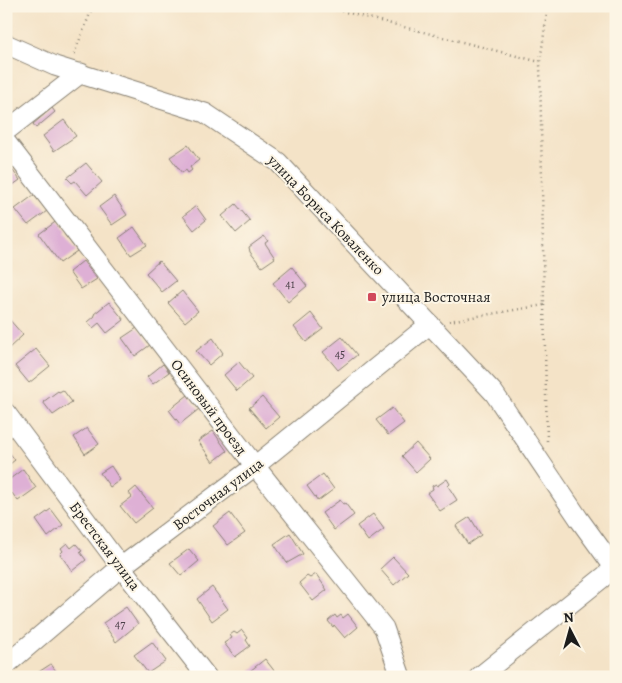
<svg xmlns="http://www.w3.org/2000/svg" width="622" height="683" font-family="Alegreya,serif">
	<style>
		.building { fill: #deb0d5 }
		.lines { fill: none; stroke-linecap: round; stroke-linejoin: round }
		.minor-casing { stroke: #888072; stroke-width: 21 }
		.path { stroke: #888072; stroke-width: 2.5; stroke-dasharray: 1 4; stroke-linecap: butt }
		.minor { stroke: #fff; stroke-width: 19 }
		.poi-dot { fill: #d1495b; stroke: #fcf5e5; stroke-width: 2 }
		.labels { text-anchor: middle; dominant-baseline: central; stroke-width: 4; stroke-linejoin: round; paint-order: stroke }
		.number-label { font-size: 12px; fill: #4c414a }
		.street-label { font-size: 15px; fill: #1c1c1c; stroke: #fcf5e5 }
		.poi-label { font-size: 15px; fill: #1c1c1c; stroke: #fcf5e5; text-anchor: start }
	</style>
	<rect width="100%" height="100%" fill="#fcf5e5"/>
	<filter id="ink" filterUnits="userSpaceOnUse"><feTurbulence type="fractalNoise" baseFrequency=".02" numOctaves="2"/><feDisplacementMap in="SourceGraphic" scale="10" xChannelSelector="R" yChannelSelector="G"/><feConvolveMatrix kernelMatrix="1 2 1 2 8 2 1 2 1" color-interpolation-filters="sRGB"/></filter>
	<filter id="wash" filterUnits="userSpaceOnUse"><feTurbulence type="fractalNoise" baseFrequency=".0096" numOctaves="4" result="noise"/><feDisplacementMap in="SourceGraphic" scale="20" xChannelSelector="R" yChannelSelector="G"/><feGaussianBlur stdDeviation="1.12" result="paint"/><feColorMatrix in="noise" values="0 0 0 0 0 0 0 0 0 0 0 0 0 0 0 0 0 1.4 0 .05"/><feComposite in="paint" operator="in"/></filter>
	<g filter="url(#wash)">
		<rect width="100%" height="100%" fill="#f4e3c7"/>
		<g id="blocks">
			<g class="building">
				<path d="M52 108 55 112 36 128 33 124Z"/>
				<path d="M64 120 76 136 54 151 43 136Z"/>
				<path d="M188 145 199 160 190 167 192 170 188 173 186 170 182 173 170 157Z"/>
				<path d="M6 162 20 180 6 190Z"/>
				<path d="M86 163 102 182 87 195 75 181 72 183 67 178Z"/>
				<path d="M34 195 47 211 28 225 15 209Z"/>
				<path d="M114 196 127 215 112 225 99 207Z"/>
				<path d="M236 204 250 221 236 233 222 216Z"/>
				<path d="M196 206 206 220 194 230 183 216Z"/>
				<path d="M58 220 66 232 64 234 77 251 60 263 39 234Z"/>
				<path d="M134 227 147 245 131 255 119 238Z"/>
				<path d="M264 236 268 241 265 243 275 258 262 267 250 252 249 247Z"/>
				<path d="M83 261 97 279 81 289 69 272Z"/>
				<path d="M159 261 176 281 162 292 146 273Z"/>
				<path d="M292 267 307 286 288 302 273 283Z"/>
				<path d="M182 291 198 311 185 322 168 303Z"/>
				<path d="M109 302 124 320 107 333 99 323 93 328 88 322 95 316 94 314Z"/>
				<path d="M311 313 323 329 306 342 294 327Z"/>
				<path d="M8 318 23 335 8 349 6 347V319Z"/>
				<path d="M137 328 150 345 135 356 122 338Z"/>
				<path d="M342 337 357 355 338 370 323 352Z"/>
				<path d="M213 338 223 353 209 365 196 351Z"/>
				<path d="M36 349 50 366 29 383 15 366Z"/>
				<path d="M239 362 252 378 237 391 224 375Z"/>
				<path d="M163 364 169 372 153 384 147 377Z"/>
				<path d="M63 390 72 402 53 415 43 402 58 391 59 392Z"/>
				<path d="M188 395 199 409 180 424 169 410Z"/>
				<path d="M262 397 279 417 266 428 249 408Z"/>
				<path d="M392 408 404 423 388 435 376 420Z"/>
				<path d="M87 428 99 444 85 454 74 437Z"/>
				<path d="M213 431 227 451 213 462 198 441Z"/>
				<path d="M416 443 430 459 416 472 402 456Z"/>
				<path d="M6 448 15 460 6 467Z"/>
				<path d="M111 466 120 480 110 487 100 473Z"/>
				<path d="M23 469 36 488 18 501 12 493 6 498V482Z"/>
				<path d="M323 474 334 489 318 501 307 486Z"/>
				<path d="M447 479 450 484 448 486 457 500 440 511 427 493 433 489 432 486 436 484 437 486Z"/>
				<path d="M136 487 153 508 134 523 120 506 132 497 129 493Z"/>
				<path d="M340 500 343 504 345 503 354 515 334 530 322 513Z"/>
				<path d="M51 509 63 525 48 537 36 520Z"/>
				<path d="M230 513 245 533 228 545 213 526Z"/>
				<path d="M373 514 384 529 368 541 357 526Z"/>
				<path d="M470 517 481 535 468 544 456 526Z"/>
				<path d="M290 533 303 554 287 563 274 544Z"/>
				<path d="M67 543 71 548 76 544 82 551 80 552 86 560 72 571 60 554 63 551 61 548Z"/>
				<path d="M189 549 199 561 181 576 170 563Z"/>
				<path d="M393 557 408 573 394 585 380 569Z"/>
				<path d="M316 574 327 590 313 601 299 583 307 576 310 578Z"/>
				<path d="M212 587 228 609 212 621 197 599Z"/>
				<path d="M126 607 138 624 116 642 103 623Z"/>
				<path d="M348 614 358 627 345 638 334 625 333 627 328 621 335 615 337 618 341 615 343 618Z"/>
				<path d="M242 630 248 638 246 640 250 646 235 657 224 643 232 638 230 635 234 632 237 634Z"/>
				<path d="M152 642 166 661 148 673 134 655Z"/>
				<path d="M265 659 279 677H255L250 671Z"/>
				<path d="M51 664 60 677H35L34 675Z"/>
			</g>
		</g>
	</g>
	<g filter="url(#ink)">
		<use href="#blocks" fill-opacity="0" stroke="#888072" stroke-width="1"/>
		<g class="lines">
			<defs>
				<g id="minor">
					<path d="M6 44 55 66 205 113 278 162 494 393 579 519 616 570"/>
					<path d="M6 131 81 73"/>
					<path d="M6 142 255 466 384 628 401 677"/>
					<path d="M6 413 121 567 207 677"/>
					<path d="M6 665 121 567 255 466 430 324"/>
					<path d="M479 677 616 567"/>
				</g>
			</defs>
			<use href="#minor" class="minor-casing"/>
			<g class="path">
				<path d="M322 6 540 62"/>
				<path d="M74 54 93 6"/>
				<path d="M544 305 547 441"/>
				<path d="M449 321 544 305 540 62 548 6"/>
			</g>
			<use href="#minor" class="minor"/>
		</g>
	</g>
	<rect class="poi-dot" x="367" y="292" width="10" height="10" rx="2.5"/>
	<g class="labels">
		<g class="number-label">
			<text x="290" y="284">41</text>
			<text x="340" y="354">45</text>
			<text x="120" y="624">47</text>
		</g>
		<g class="street-label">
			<text transform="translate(326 215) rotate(46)">улица Бориса Коваленко</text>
			<text transform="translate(209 407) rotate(53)">Осиновый проезд</text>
			<text transform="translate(218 494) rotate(-37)">Восточная улица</text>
			<text transform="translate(105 546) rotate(53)">Брестская улица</text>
		</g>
		<g class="poi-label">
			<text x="382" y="297">улица Восточная</text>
		</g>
	</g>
	<rect width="622" height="683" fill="none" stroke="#fcf5e5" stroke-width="25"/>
	<g transform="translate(570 630) rotate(354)" stroke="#fcf5e5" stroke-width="4" paint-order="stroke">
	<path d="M0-4L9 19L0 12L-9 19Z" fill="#1c1c1c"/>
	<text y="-8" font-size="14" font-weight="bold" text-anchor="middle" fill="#1c1c1c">N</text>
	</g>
</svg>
